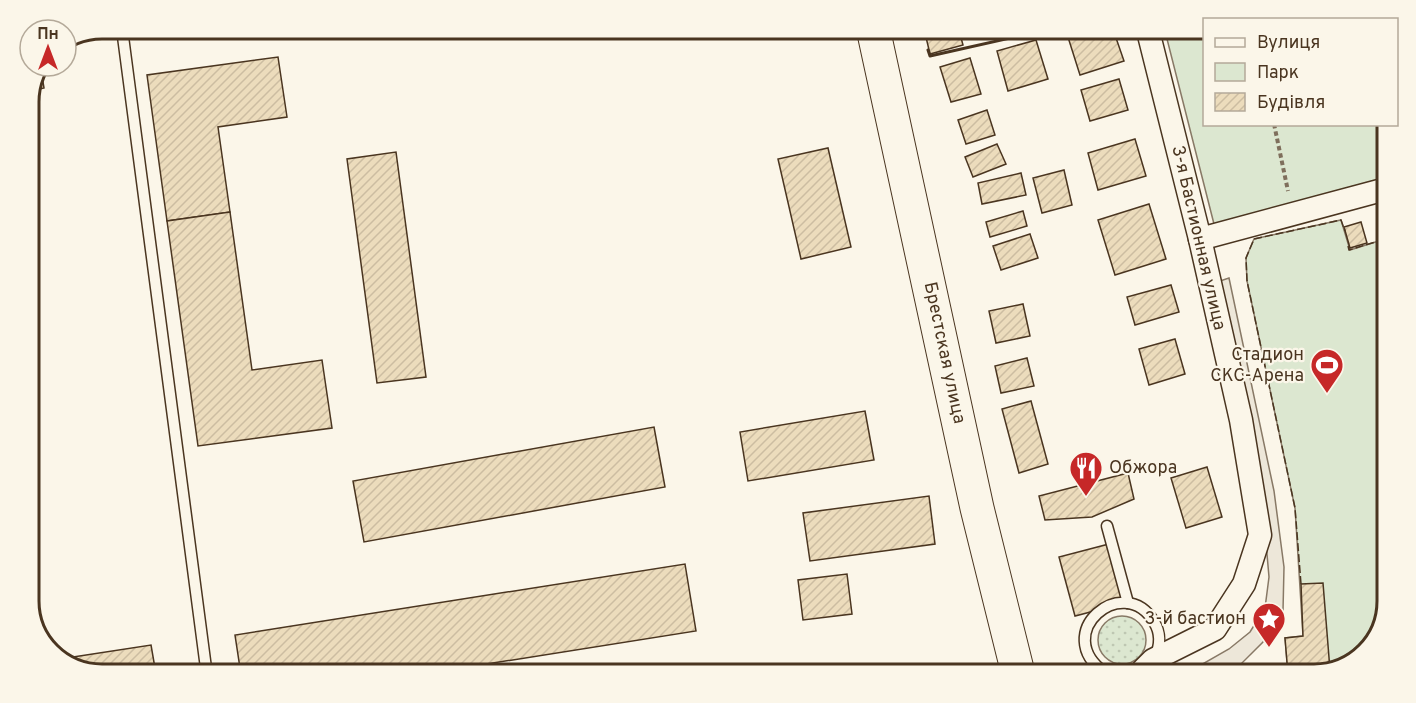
<svg xmlns="http://www.w3.org/2000/svg" width="1416" height="703" font-family="Overpass,sans-serif">
	<style>
		.grass { fill: url(#grass-dots); stroke: #887966; stroke-width: 1.5 }
		.green { fill: #dce7d0; stroke: #887966; stroke-width: 1.5 }
		.parking { fill: #ede7d9; stroke: #887966; stroke-width: 1.5 }
		.building { fill: url(#building-hatch); stroke: #4a3520; stroke-width: 1.5 }
		.lines { fill: none; stroke-linecap: round; stroke-linejoin: round }
		.service-casing { stroke: #4a3520; stroke-width: 13 }
		.minor-casing { stroke: #4a3520; stroke-width: 25 }
		.primary-casing { stroke: #4a3520; stroke-width: 35 }
		.path { stroke: #7f6f5c; stroke-width: 4; stroke-dasharray: 4.5 3; stroke-linecap: butt }
		.service { stroke: #fbf6e9; stroke-width: 10 }
		.minor { stroke: #fbf6e9; stroke-width: 22 }
		.primary { stroke: #fbf6e9; stroke-width: 33 }
		.fence { stroke: #4a3520; stroke-width: 1.5; stroke-dasharray: 8 3; stroke-linecap: butt }
		.wall { stroke: #4a3520; stroke-width: 3 }
		.labels { text-anchor: middle; dominant-baseline: central; stroke-width: 4.5; stroke-linejoin: round; paint-order: stroke }
		.street-label { font-size: 18px; fill: #4a3520; stroke: #fbf6e9 }
		.poi-label { font-size: 18px; fill: #4a3520; stroke: #fbf6e9; text-anchor: end }
		.rim { fill: none; stroke: #4a3520; stroke-width: 3 }
	</style>
	<defs>
		<pattern id="grass-dots" width="8" height="8" patternUnits="userSpaceOnUse" patternTransform="scale(1.5)"><rect width="8" height="8" fill="#dce7d0"/><path d="M2 2h.1M6 6h.1" fill="none" stroke="#bec7b2" stroke-width="1.8" stroke-linecap="round"/></pattern>
		<pattern id="building-hatch" width="6" height="6" patternUnits="userSpaceOnUse" patternTransform="scale(1.5)"><rect width="6" height="6" fill="#ecdcbc"/><path d="M-1 1l2-2M0 6l6-6M5 7l2-2" fill="none" stroke="#ccbda1"/></pattern>
	</defs>
	<rect width="100%" height="100%" fill="#fbf6e9"/>
	<circle class="grass" cx="1122" cy="640" r="24"/>
	<g class="green">
		<path d="M1166 35H1204V124L1387 125 1386 189 1214 224Z"/>
		<path d="M1341 220 1350 250 1385 239 1380 633 1355 662 1315 674H1288L1285 638 1303 636 1295 508 1247 281 1246 258 1254 239Z"/>
	</g>
	<path class="parking" d="M1229 278 1274 491 1284 567 1283 611 1263 642 1239 666 1222 674H1185L1229 649 1250 632 1265 608 1269 577 1262 497 1214 283Z"/>
	<g class="building">
		<path d="M925 33 960 34 963 45 930 54Z"/>
		<path d="M1067 34 1115 35 1124 61 1080 75Z"/>
		<path d="M1036 40 1048 79 1008 91 997 51Z"/>
		<path d="M278 57 287 117 218 127 230 212 167 221 147 75Z"/>
		<path d="M970 58 981 94 951 102 940 67Z"/>
		<path d="M41 70 44 88 32 91Z"/>
		<path d="M1119 79 1128 110 1090 121 1081 90Z"/>
		<path d="M987 110 995 135 966 144 958 120Z"/>
		<path d="M1135 139 1146 176 1098 190 1088 153Z"/>
		<path d="M997 144 1006 164 973 177 965 157Z"/>
		<path d="M828 148 851 247 801 259 778 159Z"/>
		<path d="M396 152 426 377 377 383 347 159Z"/>
		<path d="M1064 170 1072 205 1042 213 1033 178Z"/>
		<path d="M1021 173 1026 195 982 204 978 183Z"/>
		<path d="M1149 204 1166 259 1115 275 1098 220Z"/>
		<path d="M1023 211 1027 226 990 237 986 222Z"/>
		<path d="M230 212 252 370 322 360 332 428 198 446 167 221Z"/>
		<path d="M1361 222 1367 243 1350 248 1344 227Z"/>
		<path d="M1030 234 1038 258 1001 270 993 246Z"/>
		<path d="M1171 285 1179 312 1135 325 1127 297Z"/>
		<path d="M1023 304 1030 336 996 343 989 311Z"/>
		<path d="M1175 339 1185 374 1149 385 1139 349Z"/>
		<path d="M1027 358 1034 386 1001 393 995 366Z"/>
		<path d="M1031 401 1048 464 1019 473 1002 409Z"/>
		<path d="M865 411 874 460 748 481 740 432Z"/>
		<path d="M654 427 665 487 364 542 353 481Z"/>
		<path d="M1207 467 1222 517 1186 528 1171 478Z"/>
		<path d="M1128 473 1134 499 1092 517 1045 520 1039 496Z"/>
		<path d="M929 496 935 544 810 561 803 513Z"/>
		<path d="M1109 544 1125 603 1075 616 1059 557Z"/>
		<path d="M685 564 696 631 455 669 240 668 235 635Z"/>
		<path d="M847 574 852 614 803 620 798 580Z"/>
		<path d="M1323 583 1330 670 1315 674H1288L1285 638 1303 636 1301 584Z"/>
		<path d="M151 645 155 668 70 667 60 659Z"/>
	</g>
	<g class="lines">
		<defs>
			<g id="service">
				<path d="M122 29 206 668"/>
				<path d="M1107 526 1128 603"/>
				<path d="M1105 673C1049 633 1124 571 1154 622 1161 633 1160 646 1155 657"/>
			</g>
			<g id="minor">
				<path d="M1200 239 1386 189"/>
				<path d="M1140 673 1153 660 1215 629 1244 584 1260 535 1241 420 1200 239 1149 35"/>
			</g>
			<path id="primary" d="M874 33 977 508 1018 673"/>
		</defs>
		<use href="#service" class="service-casing"/>
		<use href="#minor" class="minor-casing"/>
		<use href="#primary" class="primary-casing"/>
		<path class="path" d="M1274 124 1288 191"/>
		<use href="#service" class="service"/>
		<use href="#minor" class="minor"/>
		<use href="#primary" class="primary"/>
		<g class="fence">
			<path d="M1348 246 1349 250 1385 239"/>
			<path d="M1301 584 1295 508 1247 281 1246 258 1254 239 1341 220 1345 231"/>
		</g>
		<path class="wall" d="M928 50 930 56 1028 34"/>
	</g>
	<defs>
		<symbol id="stadium-pin" viewBox="-11 -11 22 30"><path d="M0 17L-7.5 6A9.5 9.5 0 1 1 7.5 6Z" fill="#c62828" stroke="#fbf6e9"/><path d="M0-5a6.5 5 0 1 0 0 10a6.5 5 0 1 0 0-10ZM-3.5-1.8h7v3.6h-7Z" fill="#fff"/></symbol>
		<symbol id="restaurant-pin" viewBox="-11 -11 22 30"><path d="M0 17L-7.5 6A9.5 9.5 0 1 1 7.5 6Z" fill="#c62828" stroke="#fbf6e9"/><path d="M-5-6h1v4h1v-4h1v4h1v-4h1v5L-1.5 .5V6h-2V.5L-5-1ZM5-6V6H3V1.5H1.5Q1.5-4 5-6Z" fill="#fff"/></symbol>
		<symbol id="sight-pin" viewBox="-11 -11 22 30"><path d="M0 17L-7.5 6A9.5 9.5 0 1 1 7.5 6Z" fill="#c62828" stroke="#fbf6e9"/><path d="M0-6L1.8-2.2L6-1.7L2.9 1.2L3.7 5.4L0 3.3L-3.7 5.4L-2.9 1.2L-6-1.7L-1.8-2.2Z" fill="#fff"/></symbol>
	</defs>
	<g fill-rule="evenodd">
		<use href="#stadium-pin" x="1308" y="346" width="38" height="52"/>
		<use href="#restaurant-pin" x="1067" y="449" width="38" height="52"/>
		<use href="#sight-pin" x="1250" y="600" width="38" height="52"/>
	</g>
	<g class="labels">
		<g class="street-label">
			<text transform="translate(1198 238) rotate(77)">3-я Бастионная улица</text>
			<text transform="translate(944 353) rotate(78)">Брестская улица</text>
		</g>
		<g class="poi-label">
			<text x="1304" y="355">Стадион<tspan x="1304" dy="21">СКС-Арена</tspan></text>
			<text x="1109" y="468" text-anchor="start">Обжора</text>
			<text x="1246" y="619">3-й бастион</text>
		</g>
	</g>
	<path d="M0 0H1416V703H0ZM102 39H1314A63 63 0 0 1 1377 102V601A63 63 0 0 1 1314 664H102A63 63 0 0 1 39 601V102A63 63 0 0 1 102 39Z" fill="#fbf6e9" fill-rule="evenodd"/>
	<path class="rim" d="M102 39H1314A63 63 0 0 1 1377 102V601A63 63 0 0 1 1314 664H102A63 63 0 0 1 39 601V102A63 63 0 0 1 102 39Z"/>
	<rect x="1203" y="18" width="195" height="108" fill="#fbf6e9" stroke="#b4a999" stroke-width="1.5"/>
	<rect x="1215" y="38" width="30" height="9" fill="#fbf6e9" stroke="#b4a999" stroke-width="1.5"/>
	<text x="1257" y="48" font-size="18" fill="#4a3520">Вулиця</text>
	<rect x="1215" y="63" width="30" height="18" fill="#dce7d0" stroke="#b4a999" stroke-width="1.5"/>
	<text x="1257" y="78" font-size="18" fill="#4a3520">Парк</text>
	<rect x="1215" y="93" width="30" height="18" fill="url(#building-hatch)" stroke="#b4a999" stroke-width="1.5"/>
	<text x="1257" y="108" font-size="18" fill="#4a3520">Будівля</text>
	<g transform="translate(48 48)"><circle r="28" fill="#fbf6e9" stroke="#b4a999" stroke-width="1.5"/>
	<path d="M0-4.5L10 22L0 15L-10 22Z" fill="#c62828"/>
	<text y="-9" font-size="16" font-weight="bold" text-anchor="middle" fill="#4a3520">Пн</text>
	</g>
</svg>
